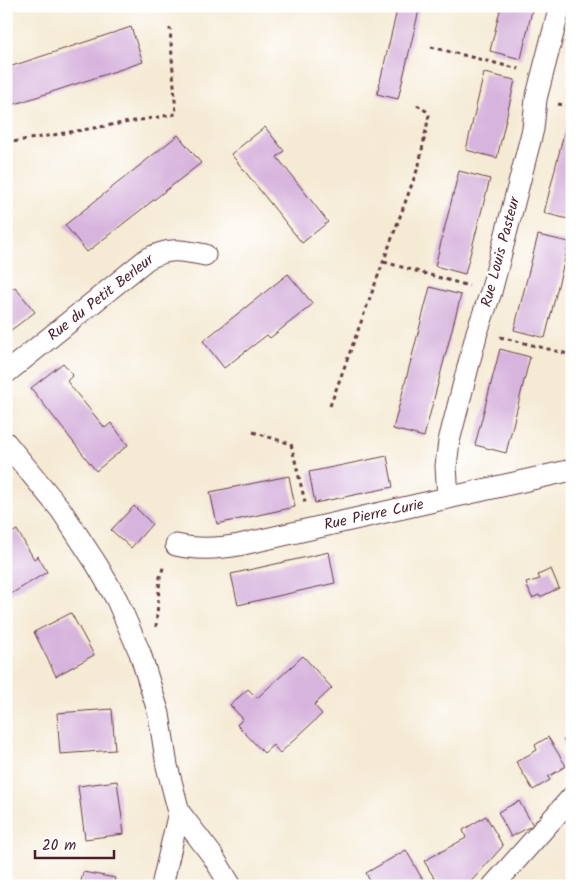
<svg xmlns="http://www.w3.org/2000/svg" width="578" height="892" font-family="Kalam,sans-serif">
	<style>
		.building { fill: #d7b4dd }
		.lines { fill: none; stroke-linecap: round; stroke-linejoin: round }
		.street-casing { stroke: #643d44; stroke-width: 23 }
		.path { stroke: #643d44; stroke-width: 3; stroke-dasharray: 4 4; stroke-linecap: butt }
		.street { stroke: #fff; stroke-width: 21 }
		.labels { text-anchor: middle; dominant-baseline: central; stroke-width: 5; stroke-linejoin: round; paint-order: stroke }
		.street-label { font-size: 15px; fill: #4a1f2b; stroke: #fff }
	</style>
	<rect width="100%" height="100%" fill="#fff"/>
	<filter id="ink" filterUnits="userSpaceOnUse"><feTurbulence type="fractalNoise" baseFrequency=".02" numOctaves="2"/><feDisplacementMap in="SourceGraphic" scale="10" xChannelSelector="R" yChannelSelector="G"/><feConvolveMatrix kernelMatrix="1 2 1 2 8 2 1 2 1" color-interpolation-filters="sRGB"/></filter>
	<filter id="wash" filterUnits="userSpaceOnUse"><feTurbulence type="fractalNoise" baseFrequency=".0096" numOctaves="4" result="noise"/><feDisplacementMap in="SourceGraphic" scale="20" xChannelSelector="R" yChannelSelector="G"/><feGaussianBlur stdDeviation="1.12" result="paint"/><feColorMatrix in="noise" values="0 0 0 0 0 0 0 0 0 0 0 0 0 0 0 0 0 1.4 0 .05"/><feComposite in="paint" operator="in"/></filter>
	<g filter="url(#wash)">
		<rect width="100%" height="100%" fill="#f5ead4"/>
		<g id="blocks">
			<g class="building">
				<path d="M398 6H420L398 99 377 94Z"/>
				<path d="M501 6H533L521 59 490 51Z"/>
				<path d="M131 27 143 62 6 107V68Z"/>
				<path d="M484 73 515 80 497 158 466 150Z"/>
				<path d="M571 77H572V97L567 96Z"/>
				<path d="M568 117 572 118V220L544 213Z"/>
				<path d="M265 127 284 151 277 157 328 222 302 243 231 154Z"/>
				<path d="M178 135 201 163 87 252 65 225Z"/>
				<path d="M459 171 490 179 465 274 435 266Z"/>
				<path d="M538 235 569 242 545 338 514 330Z"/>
				<path d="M288 274 313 304 270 338 267 335 224 368 203 341Z"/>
				<path d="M15 287 35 312 6 334V294Z"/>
				<path d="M430 287 461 295 424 437 393 429Z"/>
				<path d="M500 349 530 357 506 453 475 445Z"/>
				<path d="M63 363 73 375 67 381 73 389 105 428 111 423 128 445 96 471 31 388Z"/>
				<path d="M387 456 393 487 315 503 309 472Z"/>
				<path d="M289 476 295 507 217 524 210 492Z"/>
				<path d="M134 506 152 524 131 548 111 530Z"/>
				<path d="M17 530 34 559 38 556 47 572 6 597V536Z"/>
				<path d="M329 552 335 583 238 605 231 574Z"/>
				<path d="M551 569 559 588 540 597 539 595 532 598 526 583 540 579 538 575Z"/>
				<path d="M71 613 94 655 56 676 34 632Z"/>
				<path d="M303 656 332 688 314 705 322 714 280 753 273 745 264 753 237 725 243 719 230 705 248 689 257 698Z"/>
				<path d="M112 709 115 750 60 754 57 713Z"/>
				<path d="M572 735V755L563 740Z"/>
				<path d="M548 737 566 766 548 777 550 780 533 790 516 762 537 750 535 745Z"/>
				<path d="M117 781 124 834 85 839 78 786Z"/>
				<path d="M519 801 533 825 511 837 498 812Z"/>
				<path d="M486 816 503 846 467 886H439L424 861 466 838 463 830Z"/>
				<path d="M406 850 425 884 423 886H372L366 873Z"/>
				<path d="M83 872 115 878 113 886H80Z"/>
			</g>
		</g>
	</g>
	<g filter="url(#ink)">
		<use href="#blocks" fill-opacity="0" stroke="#643d44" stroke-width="1"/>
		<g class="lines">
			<defs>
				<g id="street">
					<path d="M6 373 147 259C169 247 181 250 205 255"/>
					<path d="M6 443 61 510 97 565 117 600 140 653 159 714 167 766 179 812 162 886"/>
					<path d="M448 498 446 466 449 441 477 332 491 292 533 129 536 99 560 6"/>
					<path d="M176 545C198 550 217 549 239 545L572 470"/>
					<path d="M179 812 212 855 231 886"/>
					<path d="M493 886 572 797"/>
				</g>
			</defs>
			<use href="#street" class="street-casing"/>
			<g class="path">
				<path d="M431 47 519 69"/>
				<path d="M558 104 572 107"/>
				<path d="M6 143 176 114 170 28"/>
				<path d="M384 262 469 286"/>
				<path d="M500 337 572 355"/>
				<path d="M330 406 419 165 429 115 426 111 417 105"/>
				<path d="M253 432 291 444 306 506"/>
				<path d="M156 627 160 577 164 565"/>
			</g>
			<use href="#street" class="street"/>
		</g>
	</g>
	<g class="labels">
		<g class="street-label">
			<text transform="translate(501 252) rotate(-75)">Rue Louis Pasteur</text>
			<text transform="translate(101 298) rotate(-38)">Rue du Petit Berleur</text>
			<text transform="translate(374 515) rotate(-12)">Rue Pierre Curie</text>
		</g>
	</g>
	<rect width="578" height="892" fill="none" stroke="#fff" stroke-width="25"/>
	<path d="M35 850v8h79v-8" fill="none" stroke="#4a1f2b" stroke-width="2.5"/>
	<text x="42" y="850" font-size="15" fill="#4a1f2b" stroke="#ffffff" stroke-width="4" paint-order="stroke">20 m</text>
</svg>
